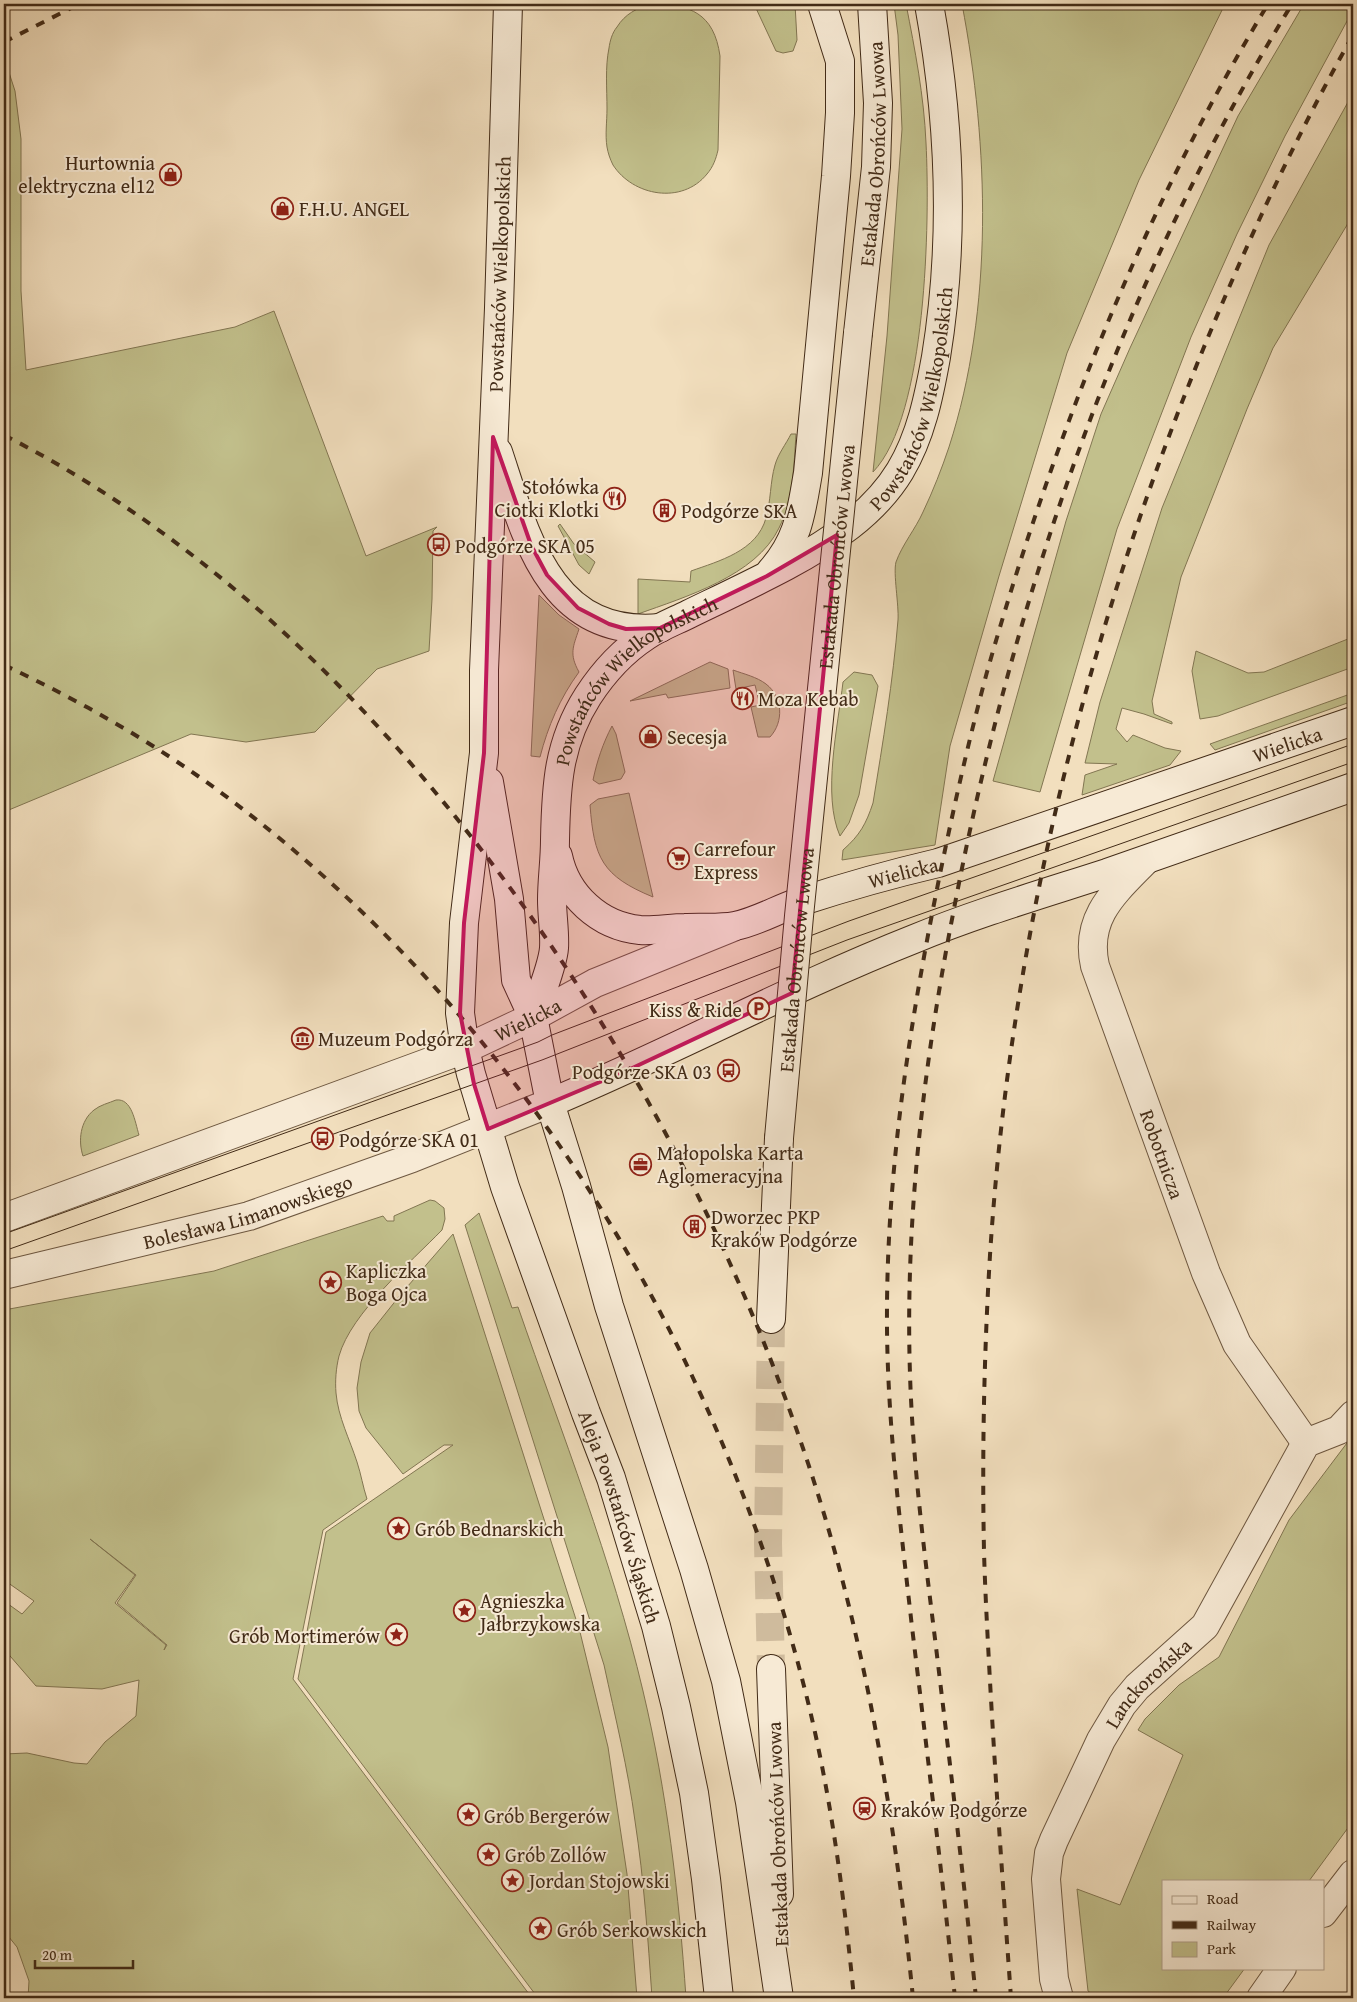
<svg xmlns="http://www.w3.org/2000/svg" width="1357" height="2002" font-family="'Gentium Book Plus',serif">
	<style>
		.green { fill: #c2c08c; stroke: #827652; fill-rule: evenodd }
		.lines { fill: none; stroke-linecap: round; stroke-linejoin: round }
		.secondary-tunnel { stroke: #cfbb9d; stroke-width: 28; stroke-dasharray: 28 14; stroke-linecap: butt }
		.minor-casing { stroke: #6e5841; stroke-width: 30 }
		.tertiary-casing { stroke: #6e5841; stroke-width: 30 }
		.secondary-casing { stroke: #422b17; stroke-width: 30 }
		.minor { stroke: #f7ead5; stroke-width: 28 }
		.tertiary { stroke: #f7ead5; stroke-width: 28 }
		.secondary { stroke: #f7ead5; stroke-width: 28 }
		.tram { stroke: #422b17; stroke-width: 1 }
		.rail { stroke: #422b17; stroke-width: 4; stroke-dasharray: 9 9; stroke-linecap: butt }
		.secondary-bridge-casing { stroke: #422b17; stroke-width: 30; stroke-linecap: butt }
		.secondary-bridge { stroke: #f7ead5; stroke-width: 28 }
		.marked { fill: #c2185b; fill-opacity: 0.2; stroke: #c2185b; stroke-width: 4; stroke-linejoin: round }
		.labels { text-anchor: middle; dominant-baseline: central; stroke-width: 4; stroke-linejoin: round; paint-order: stroke }
		.street-label { font-size: 20px; fill: #422b17; stroke: #f7ead5 }
		.poi-label { font-size: 20px; fill: #422b17; stroke: #f7ead5; text-anchor: start }
	</style>
	<rect width="100%" height="100%" fill="#f2dfbe"/>
	<filter id="stains"><feTurbulence type="fractalNoise" baseFrequency=".004" numOctaves="4"/><feColorMatrix values="0 0 0 0 .2 0 0 0 0 .09 0 0 0 0 .02 0 0 0 .5 -.17"/></filter>
	<radialGradient id="worn" r=".72"><stop offset=".6" stop-color="#630" stop-opacity="0"/><stop offset="1" stop-color="#630" stop-opacity=".3"/></radialGradient>
	<g class="green">
		<path d="M651 4C690 4 714 13 720 56L718 150C716 159 713 167 707 174 682 205 633 196 613 165 610 159 608 153 607 147 605 135 607 121 607 109 607 89 605 67 609 48 610 41 612 33 617 27 625 14 637 8 651 4Z"/>
		<path d="M754 4H795L797 40 793 51 783 53 776 51Z"/>
		<path d="M894 4H906C915 50 924 96 926 143 930 220 927 416 873 472L887 336 902 129 898 35Z"/>
		<path d="M962 4H1225L1139 180 1067 353 999 576 950 746 935 845 842 860 843 850C860 835 866 824 873 803 883 742 893 681 898 620 899 605 893 573 896 562 902 545 916 528 923 512 933 491 942 468 949 447 994 308 989 146 962 4Z"/>
		<path d="M1304 4H1353V10L1285 136 1237 234 1191 337 1117 529 1040 792 993 781 1066 521 1101 414 1130 348 1238 116Z"/>
		<path d="M4 57 15 91 21 139V291L26 370 235 327 274 311 366 556 437 527 433 531 432 599 429 651 377 669 315 732 246 742 191 734 4 812Z"/>
		<path d="M1353 93V215L1273 348 1247 409 1181 577 1152 701 1154 714 1172 722V724L1144 714 1122 708 1116 729 1127 742 1133 735 1165 748 1181 751 1170 765 1082 795 1085 775 1117 764 1085 763 1100 702 1162 508 1269 245Z"/>
		<path d="M791 434H796C794 465 793 500 779 528 756 576 685 597 638 614V579L690 582 691 571C719 561 757 551 766 518 771 501 770 482 775 465 778 454 786 444 791 434Z"/>
		<path d="M560 524 574 544 595 562 589 574 579 565 558 526Z"/>
		<path d="M539 595 559 615 579 629C573 647 569 654 579 672 560 698 548 726 540 757L531 756Z"/>
		<path d="M1353 637V667L1218 716 1200 719 1192 671 1196 651 1248 673 1264 672Z"/>
		<path d="M710 662 728 669 730 688 668 698 666 694 630 701Z"/>
		<path d="M733 670C744 674 757 677 766 684 783 697 784 722 770 737H758L751 707 760 705 755 685 736 689Z"/>
		<path d="M854 672 872 675 878 686 859 795 849 823 840 836C822 795 838 726 843 682Z"/>
		<path d="M1353 693V701L1215 750 1210 744Z"/>
		<path d="M612 726 616 734 625 772 621 779 599 784 593 780C597 761 603 743 612 726Z"/>
		<path d="M629 793 653 897C602 876 594 858 590 805L598 799Z"/>
		<path d="M116 1100C132 1098 135 1122 139 1135L83 1156C78 1141 80 1121 94 1110 100 1105 109 1103 116 1100Z"/>
		<path d="M430 1200 435 1201 444 1208 445 1219 442 1230C411 1262 351 1313 339 1356 336 1368 335 1381 336 1393 338 1417 350 1440 357 1462 361 1474 363 1487 367 1499L323 1530 293 1679 532 1998H28L29 1981 17 1947 4 1931V1754L27 1753 74 1763 87 1764 105 1742 136 1716 139 1680 102 1689 36 1686 4 1649V1601L22 1614 34 1601 4 1580V1310L214 1271 383 1216 387 1221H394V1216ZM90 1539 136 1575 117 1603 167 1645 164 1650 166 1645 115 1603 135 1575Z"/>
		<path d="M479 1213 512 1308 518 1307C562 1434 612 1560 643 1691 667 1792 679 1895 686 1998H652C648 1939 644 1880 635 1821 628 1769 615 1716 604 1665L465 1225Z"/>
		<path d="M453 1234 580 1632 608 1747 627 1874 637 1998H538L298 1679 326 1532 453 1445H444L403 1474 366 1428 359 1411 357 1388 361 1362 370 1333 401 1294Z"/>
		<path d="M1353 1435V1821L1309 1881H1163V1968H1245L1223 1998H1098L1088 1991 1077 1889 1120 1905 1183 1755 1138 1730 1145 1719 1179 1685 1219 1657 1289 1520Z"/>
	</g>
	<g class="lines">
		<path class="secondary-tunnel" d="M771 1319 768 1543 771 1669"/>
		<defs>
			<g id="minor">
				<path id="s1" d="M1146 860C1115 892 1084 917 1095 966L1206 1273 1237 1344 1306 1443"/>
				<path d="M1323 1913 1353 1874"/>
				<path id="s2" d="M1059 1998 1054 1979 1046 1879 1049 1853 1054 1840 1101 1740 1122 1705 1137 1687 1205 1626 1306 1443 1339 1430 1353 1415"/>
				<path d="M1261 1998 1282 1968"/>
			</g>
			<g id="tertiary">
				<path id="s3" d="M4 1218 465 1049 533 1017 595 983 733 927"/>
				<path id="s4" d="M4 1275 249 1216 412 1158 550 1103"/>
			</g>
			<g id="secondary">
				<path id="s5" d="M508 4 499 308 484 670V753L464 923 460 1013 465 1049 471 1074 505 1187 586 1413 611 1478 656 1626 676 1707 694 1793 706 1879 719 1998"/>
				<path id="s6" d="M858 333 876 167 878 103 872 4"/>
				<path d="M498 452C526 536 549 638 660 628"/>
				<path d="M771 571C799 539 801 513 808 473L836 176 840 113V61L822 4"/>
				<path d="M489 782 509 899 516 980 533 1017 550 1103 576 1186 609 1306 694 1569 726 1681 750 1802 779 1998"/>
				<path id="s7" d="M558 856C566 895 599 926 640 930 655 931 670 928 685 928 701 927 719 929 735 926 756 922 778 909 799 902 845 887 891 874 938 863L1353 721"/>
				<path id="s8" d="M533 1017C539 999 553 965 554 948 555 932 552 916 552 900 552 880 555 860 555 840 556 786 558 743 588 696 603 673 623 651 646 636 659 627 675 621 689 614 722 598 754 583 786 566 829 543 874 514 900 471 921 436 929 396 936 357 955 240 950 120 929 4"/>
				<path d="M550 1103C672 1052 790 988 914 939 977 913 1042 894 1107 873 1189 845 1271 816 1353 787"/>
				<path d="M771 1319 779 1138"/>
				<path d="M771 1669 779 1894"/>
			</g>
		</defs>
		<use href="#minor" class="minor-casing"/>
		<use href="#tertiary" class="tertiary-casing"/>
		<use href="#secondary" class="secondary-casing"/>
		<use href="#minor" class="minor"/>
		<use href="#tertiary" class="tertiary"/>
		<use href="#secondary" class="secondary"/>
		<g class="tram">
			<path d="M4 1234 538 1042 552 1035 849 921 1353 744"/>
			<path d="M4 1251 542 1060 847 940 1353 762"/>
		</g>
		<g class="rail">
			<path d="M4 11 18 4"/>
			<path d="M4 42 79 4"/>
			<path d="M4 435C214 543 381 710 519 900 655 1088 761 1300 827 1524 872 1679 897 1838 913 1998"/>
			<path d="M4 665C74 698 142 736 205 781 508 998 716 1335 806 1694 831 1794 844 1896 854 1998"/>
			<path d="M955 1998C942 1874 927 1751 912 1627 900 1520 886 1414 887 1306 888 1160 911 1017 940 874 954 806 969 739 987 672 1053 439 1143 211 1268 4"/>
			<path d="M976 1998C964 1881 950 1764 936 1647 926 1565 915 1482 911 1399 903 1236 922 1074 953 914 1013 596 1122 281 1292 4"/>
			<path d="M1011 1998C1003 1886 995 1775 989 1663 987 1625 985 1588 984 1551 982 1453 984 1354 990 1255 1010 943 1085 637 1204 347 1248 240 1296 136 1353 35"/>
		</g>
		<defs>
			<g id="secondary-bridge">
				<path id="s9" d="M779 1138 799 916 858 333"/>
			</g>
		</defs>
		<use href="#secondary-bridge" class="secondary-bridge-casing"/>
		<use href="#secondary-bridge" class="secondary-bridge"/>
	</g>
	<path class="marked" d="M493 437 531 545 547 575 578 608 609 624 626 629 660 628 767 576 837 535 792 993 626 1071 488 1129 474 1084 460 1013 464 923 484 753Z"/>
	<defs>
		<symbol id="shop-ring" viewBox="-11 -11 22 22"><circle r="9.5" fill="#f7ead5" stroke="#8f2418" stroke-width="1.5"/><path d="M-5-2.5h2.3a2.7 3.5 0 0 1 5.4 0H5L5.5 6h-11ZM-1.5-2.5h3a1.5 2.3 0 0 0-3 0Z" fill="#8f2418"/></symbol>
		<symbol id="restaurant-ring" viewBox="-11 -11 22 22"><circle r="9.5" fill="#f7ead5" stroke="#8f2418" stroke-width="1.5"/><path d="M-5-6h1v4h1v-4h1v4h1v-4h1v5L-1.5 .5V6h-2V.5L-5-1ZM5-6V6H3V1.5H1.5Q1.5-4 5-6Z" fill="#8f2418"/></symbol>
		<symbol id="building-ring" viewBox="-11 -11 22 22"><circle r="9.5" fill="#f7ead5" stroke="#8f2418" stroke-width="1.5"/><path d="M-4-6H4V6H1V3H-1V6H-4ZM-2.5-4.3h1.7v1.8h-1.7ZM.8-4.3h1.7v1.8H.8ZM-2.5-1h1.7V.8h-1.7ZM.8-1h1.7V.8H.8Z" fill="#8f2418"/></symbol>
		<symbol id="bus-ring" viewBox="-11 -11 22 22"><circle r="9.5" fill="#f7ead5" stroke="#8f2418" stroke-width="1.5"/><path d="M-5-6H5V4H4V6H2V4H-2V6H-4V4H-5ZM-3.5-4V0h7V-4ZM-3.5 1.2v1.5H-2V1.2ZM2 1.2v1.5H3.5V1.2Z" fill="#8f2418"/></symbol>
		<symbol id="supermarket-ring" viewBox="-11 -11 22 22"><circle r="9.5" fill="#f7ead5" stroke="#8f2418" stroke-width="1.5"/><path d="M-6-5.5h2.5l.6 2H6L4.5 2H-2.5L-4.4-4H-6ZM-1.5 3.2a1.3 1.3 0 1 0 .1 0ZM3 3.2a1.3 1.3 0 1 0 .1 0Z" fill="#8f2418"/></symbol>
		<symbol id="parking-ring" viewBox="-11 -11 22 22"><circle r="9.5" fill="#f7ead5" stroke="#8f2418" stroke-width="1.5"/><path d="M-3.5-5.5H1a3.5 3.5 0 0 1 0 7H-1V5.5H-3.5ZM-1-3.4V-.6H.8a1.4 1.4 0 0 0 0-2.8Z" fill="#8f2418"/></symbol>
		<symbol id="museum-ring" viewBox="-11 -11 22 22"><circle r="9.5" fill="#f7ead5" stroke="#8f2418" stroke-width="1.5"/><path d="M0-6L6-3V-2H-6V-3ZM-5-1h2V3h-2ZM-1-1h2V3h-2ZM3-1h2V3H3ZM-6 4H6V6H-6Z" fill="#8f2418"/></symbol>
		<symbol id="office-ring" viewBox="-11 -11 22 22"><circle r="9.5" fill="#f7ead5" stroke="#8f2418" stroke-width="1.5"/><path d="M-6-3h4V-5.5h4V-3h4V5H-6ZM-1-4.5V-3h2v-1.5ZM-6 0V1H6V0Z" fill="#8f2418"/></symbol>
		<symbol id="sight-ring" viewBox="-11 -11 22 22"><circle r="9.5" fill="#f7ead5" stroke="#8f2418" stroke-width="1.5"/><path d="M0-6L1.8-2.2L6-1.7L2.9 1.2L3.7 5.4L0 3.3L-3.7 5.4L-2.9 1.2L-6-1.7L-1.8-2.2Z" fill="#8f2418"/></symbol>
		<symbol id="station-ring" viewBox="-11 -11 22 22"><circle r="9.5" fill="#f7ead5" stroke="#8f2418" stroke-width="1.5"/><path d="M-3-6H3Q5-6 5-4V2Q5 4 3 4L4.5 6H3L1.5 4h-3L-3 6H-4.5L-3 4Q-5 4-5 2V-4Q-5-6-3-6ZM-3.5-4v3h7v-3ZM-3.5 1v1.5H-2V1ZM2 1v1.5H3.5V1Z" fill="#8f2418"/></symbol>
	</defs>
	<g fill-rule="evenodd">
		<use href="#shop-ring" x="158" y="162" width="25" height="25"/>
		<use href="#shop-ring" x="270" y="196" width="25" height="25"/>
		<use href="#restaurant-ring" x="602" y="486" width="25" height="25"/>
		<use href="#building-ring" x="652" y="498" width="25" height="25"/>
		<use href="#bus-ring" x="426" y="532" width="25" height="25"/>
		<use href="#restaurant-ring" x="730" y="686" width="25" height="25"/>
		<use href="#shop-ring" x="638" y="724" width="25" height="25"/>
		<use href="#supermarket-ring" x="666" y="846" width="25" height="25"/>
		<use href="#parking-ring" x="746" y="996" width="25" height="25"/>
		<use href="#museum-ring" x="290" y="1026" width="25" height="25"/>
		<use href="#bus-ring" x="716" y="1058" width="25" height="25"/>
		<use href="#bus-ring" x="310" y="1126" width="25" height="25"/>
		<use href="#office-ring" x="628" y="1152" width="25" height="25"/>
		<use href="#building-ring" x="682" y="1214" width="25" height="25"/>
		<use href="#sight-ring" x="318" y="1270" width="25" height="25"/>
		<use href="#sight-ring" x="386" y="1516" width="25" height="25"/>
		<use href="#sight-ring" x="452" y="1598" width="25" height="25"/>
		<use href="#sight-ring" x="384" y="1622" width="25" height="25"/>
		<use href="#station-ring" x="852" y="1796" width="25" height="25"/>
		<use href="#sight-ring" x="456" y="1802" width="25" height="25"/>
		<use href="#sight-ring" x="476" y="1842" width="25" height="25"/>
		<use href="#sight-ring" x="500" y="1868" width="25" height="25"/>
		<use href="#sight-ring" x="528" y="1916" width="25" height="25"/>
	</g>
	<g class="labels">
		<g class="street-label">
			<text stroke="none"><textPath href="#s6" startOffset="180">Estakada Obrońców Lwowa</textPath></text>
			<text transform="translate(499 274) rotate(-88)">Powstańców Wielkopolskich</text>
			<text stroke="none"><textPath href="#s8" startOffset="794">Powstańców Wielkopolskich</textPath></text>
			<text stroke="none"><textPath href="#s9" startOffset="584">Estakada Obrońców Lwowa</textPath></text>
			<text stroke="none"><textPath href="#s8" startOffset="374">Powstańców Wielkopolskich</textPath></text>
			<text stroke="none"><textPath href="#s7" startOffset="795">Wielicka</textPath></text>
			<text stroke="none"><textPath href="#s7" startOffset="390">Wielicka</textPath></text>
			<text stroke="none"><textPath href="#s9" startOffset="179">Estakada Obrońców Lwowa</textPath></text>
			<text stroke="none"><textPath href="#s3" startOffset="560">Wielicka</textPath></text>
			<text stroke="none"><textPath href="#s1" startOffset="324">Robotnicza</textPath></text>
			<text stroke="none"><textPath href="#s4" startOffset="252">Bolesława Limanowskiego</textPath></text>
			<text stroke="none"><textPath href="#s5" startOffset="1540">Aleja Powstańców Śląskich</textPath></text>
			<text stroke="none"><textPath href="#s2" startOffset="345">Lanckorońska</textPath></text>
			<text transform="translate(777 1834) rotate(-92)">Estakada Obrońców Lwowa</text>
		</g>
		<g class="poi-label">
			<text x="155" y="162" text-anchor="end">Hurtownia<tspan x="155" dy="23">elektryczna el12</tspan></text>
			<text x="299" y="208">F.H.U. ANGEL</text>
			<text x="599" y="486" text-anchor="end">Stołówka<tspan x="599" dy="23">Ciotki Klotki</tspan></text>
			<text x="681" y="510">Podgórze SKA</text>
			<text x="455" y="545">Podgórze SKA 05</text>
			<text x="758" y="698">Moza Kebab</text>
			<text x="667" y="736">Secesja</text>
			<text x="694" y="848">Carrefour<tspan x="694" dy="23">Express</tspan></text>
			<text x="742" y="1009" text-anchor="end">Kiss &amp; Ride</text>
			<text x="318" y="1038">Muzeum Podgórza</text>
			<text x="712" y="1071" text-anchor="end">Podgórze SKA 03</text>
			<text x="339" y="1139">Podgórze SKA 01</text>
			<text x="657" y="1152">Małopolska Karta<tspan x="657" dy="23">Aglomeracyjna</tspan></text>
			<text x="711" y="1216">Dworzec PKP<tspan x="711" dy="23">Kraków Podgórze</tspan></text>
			<text x="346" y="1270">Kapliczka<tspan x="346" dy="23">Boga Ojca</tspan></text>
			<text x="415" y="1528">Grób Bednarskich</text>
			<text x="480" y="1600">Agnieszka<tspan x="480" dy="23">Jałbrzykowska</tspan></text>
			<text x="380" y="1635" text-anchor="end">Grób Mortimerów</text>
			<text x="881" y="1809">Kraków Podgórze</text>
			<text x="484" y="1815">Grób Bergerów</text>
			<text x="505" y="1854">Grób Zollów</text>
			<text x="529" y="1880">Jordan Stojowski</text>
			<text x="557" y="1929">Grób Serkowskich</text>
		</g>
	</g>
	<rect width="1357" height="2002" fill="none" stroke="#f2dfbe" stroke-width="20"/>
	<rect x="5" y="5" width="1347" height="1992" fill="none" stroke="#422b17" stroke-width="2.5"/>
	<rect x="10" y="10" width="1337" height="1982" fill="none" stroke="#422b17"/>
	<rect x="1162" y="1880" width="162" height="90" fill="#f7ead5" stroke="#af9e89"/>
	<rect x="1172" y="1896" width="25" height="8" fill="#f7ead5" stroke="#af9e89"/>
	<text x="1207" y="1904" font-size="15" fill="#422b17">Road</text>
	<rect x="1172" y="1921" width="25" height="8" fill="#422b17" stroke="#af9e89"/>
	<text x="1207" y="1930" font-size="15" fill="#422b17">Railway</text>
	<rect x="1172" y="1942" width="25" height="15" fill="#c2c08c" stroke="#af9e89"/>
	<text x="1207" y="1954" font-size="15" fill="#422b17">Park</text>
	<path d="M35 1960v8h98v-8" fill="none" stroke="#422b17" stroke-width="2.5"/>
	<text x="42" y="1960" font-size="15" fill="#422b17" stroke="#f7ead5" stroke-width="4" paint-order="stroke">20 m</text>
	<rect width="100%" height="100%" filter="url(#stains)"/>
	<rect width="100%" height="100%" fill="url(#worn)"/>
</svg>
